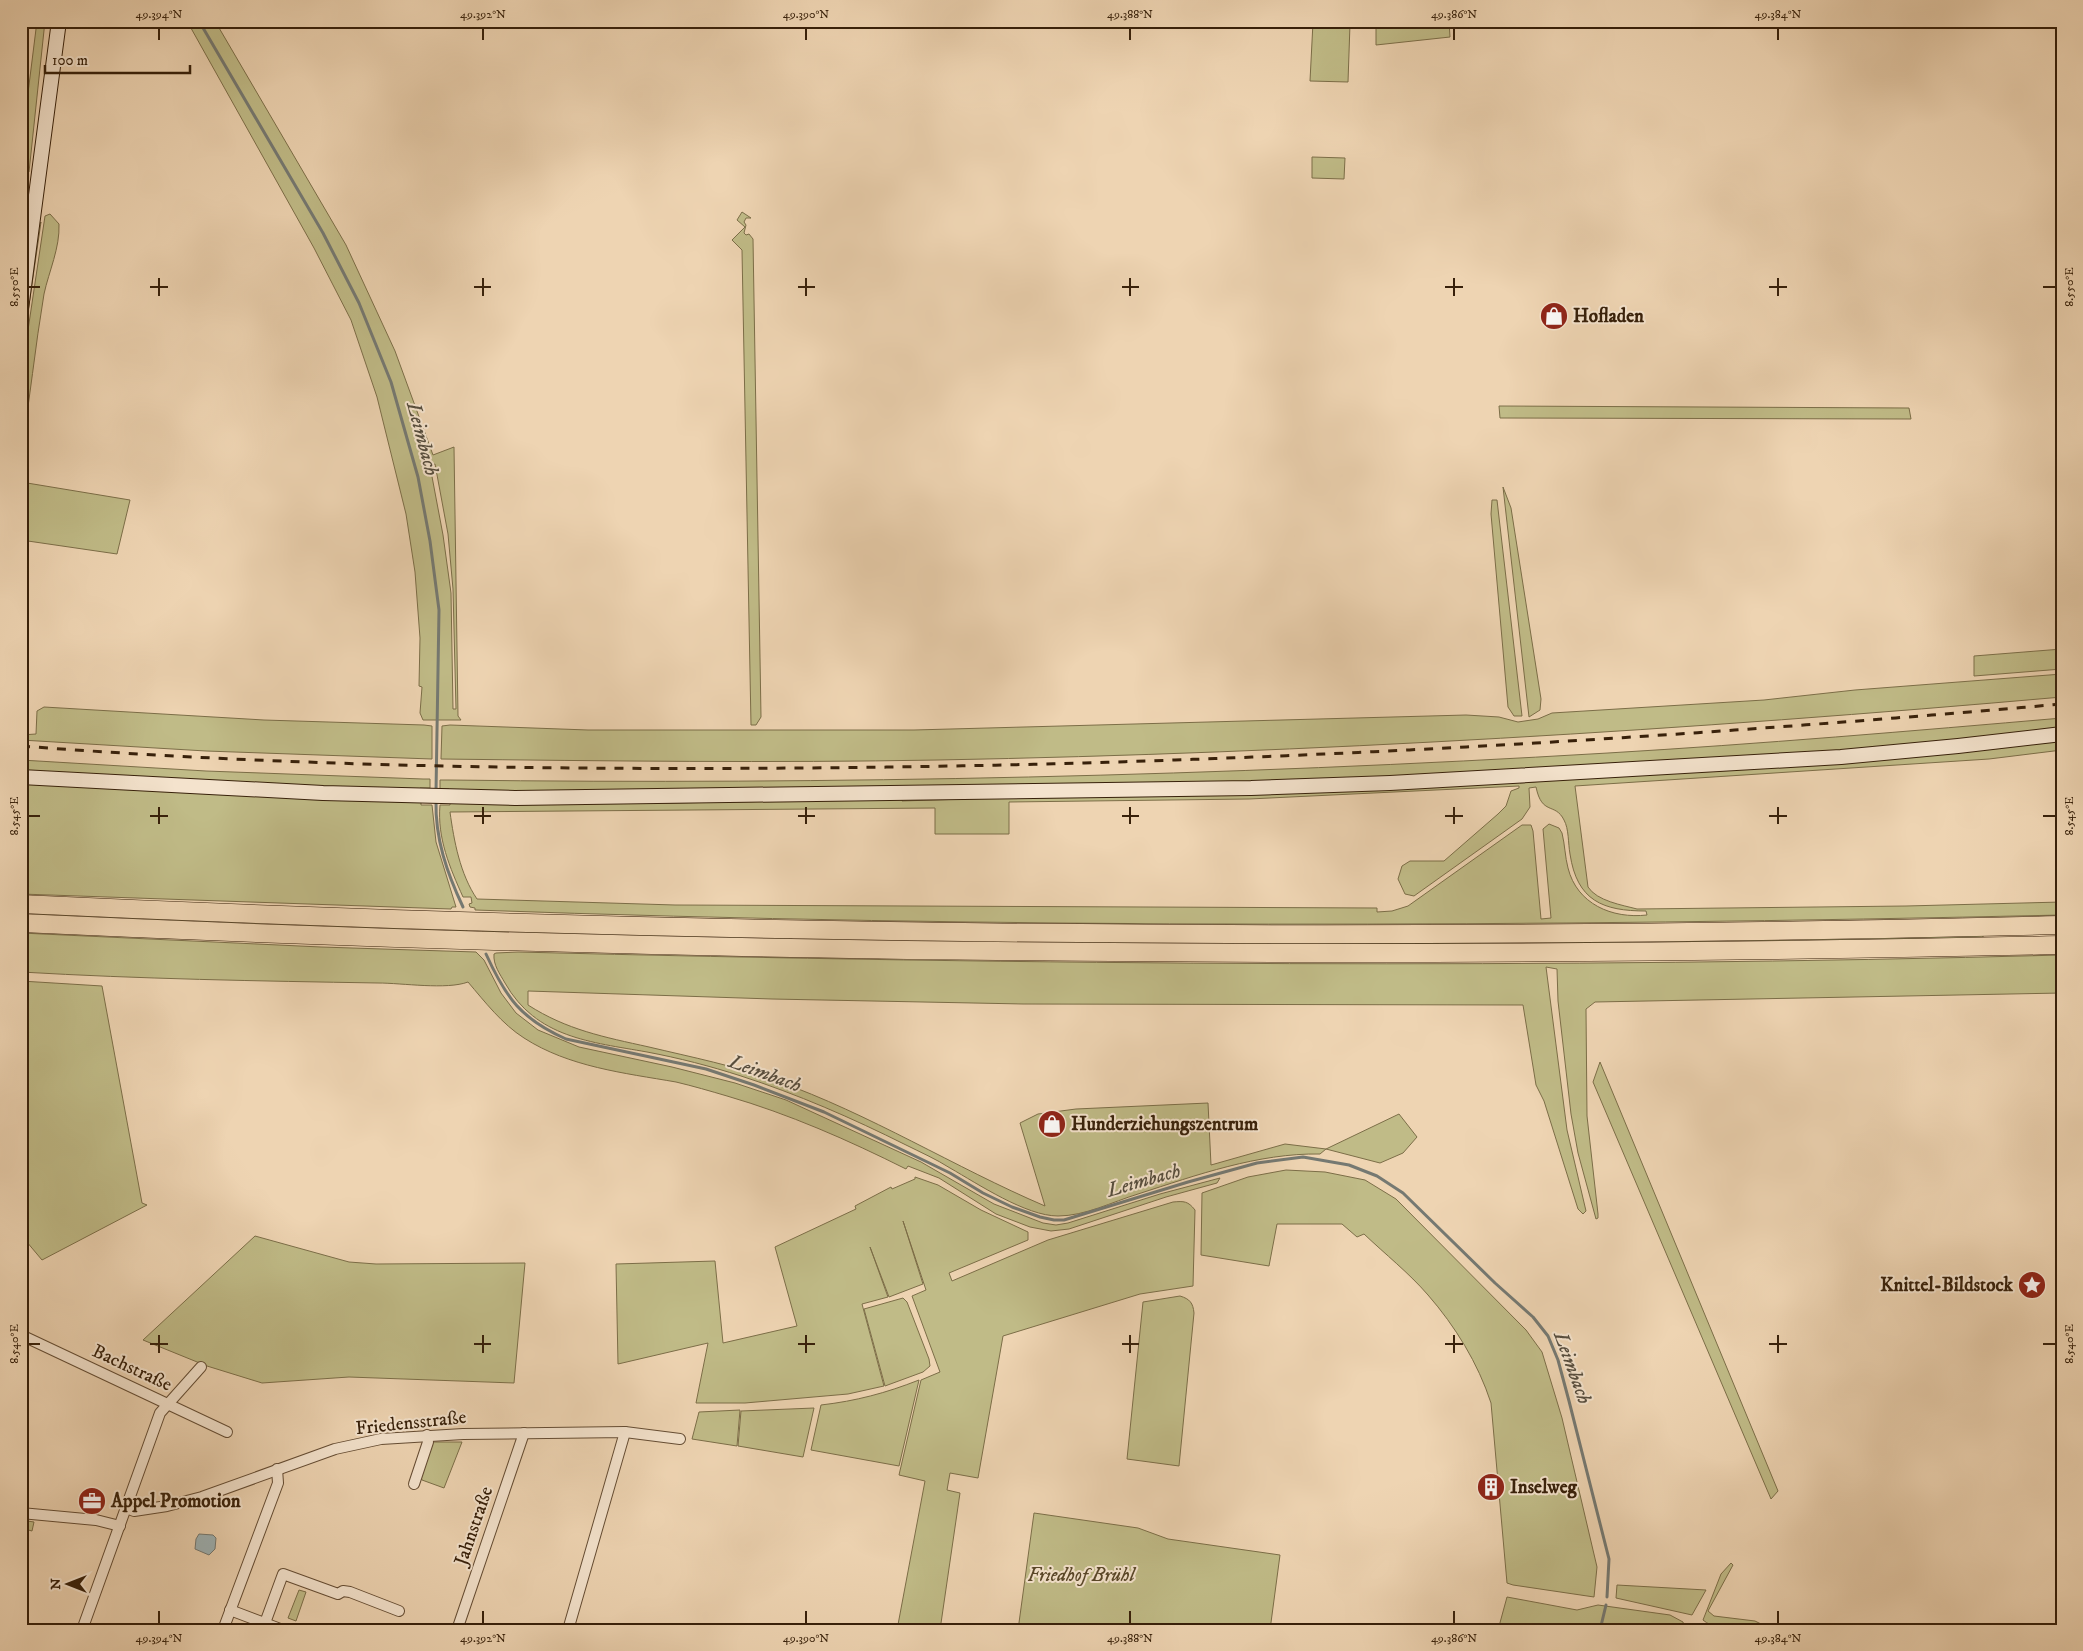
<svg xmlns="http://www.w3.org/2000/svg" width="2083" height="1651" font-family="'IM FELL DW Pica',serif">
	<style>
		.green { fill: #c0bb87; stroke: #7c6e48; fill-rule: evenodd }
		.water { fill: #9fb5b8; stroke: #757972 }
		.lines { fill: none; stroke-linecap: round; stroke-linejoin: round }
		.stream { stroke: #757972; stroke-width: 3 }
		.minor-casing { stroke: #654d34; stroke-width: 12 }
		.secondary-casing { stroke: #37200a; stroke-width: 16 }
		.motorway-casing { stroke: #37200a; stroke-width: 19 }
		.minor { stroke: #f4e3cd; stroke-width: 10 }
		.secondary { stroke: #f4e3cd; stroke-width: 14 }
		.motorway { stroke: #eed4b2; stroke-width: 18 }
		.rail { stroke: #37200a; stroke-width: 3; stroke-dasharray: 9 9; stroke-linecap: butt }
		.ticks { fill: none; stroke: #37200a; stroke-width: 2 }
		.labels { text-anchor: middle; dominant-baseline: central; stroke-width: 4; stroke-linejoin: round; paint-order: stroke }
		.poi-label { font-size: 19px; font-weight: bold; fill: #37200a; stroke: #f4e3cd; text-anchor: start }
		.street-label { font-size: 19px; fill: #37200a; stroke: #f4e3cd }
		.park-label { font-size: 19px; font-style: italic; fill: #594729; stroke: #f4e3cd }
		.water-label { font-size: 20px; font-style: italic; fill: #564d3e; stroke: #f4e3cd }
		.neatline { fill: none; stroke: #37200a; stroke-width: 2 }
		.ticks-label { font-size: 12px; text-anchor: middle; fill: #37200a }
	</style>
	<rect width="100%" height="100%" fill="#eed4b2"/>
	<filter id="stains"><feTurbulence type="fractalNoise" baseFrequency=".004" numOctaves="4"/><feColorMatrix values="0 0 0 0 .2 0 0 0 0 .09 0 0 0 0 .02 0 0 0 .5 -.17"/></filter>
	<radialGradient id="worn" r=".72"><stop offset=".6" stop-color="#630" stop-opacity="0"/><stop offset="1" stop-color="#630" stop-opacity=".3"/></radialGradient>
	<g class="green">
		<path d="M37 21H45L29 172 21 178V149Z"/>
		<path d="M187 21H215L346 245 395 351 433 455 454 447 458 716 461 720H423L420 713 422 687 419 686 420 638 415 572 406 514 377 397 351 320 314 248ZM435 464 448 534 453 589 456 709H453L451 593 443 535 430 466Z"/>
		<path d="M1376 21H1449L1450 37 1376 45Z"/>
		<path d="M1313 22 1350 24 1348 82 1310 81Z"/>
		<path d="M1312 157 1345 158 1344 179 1312 178Z"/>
		<path d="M742 212 751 218H746L744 222 746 225 744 233 746 235 749 234 753 239 761 717 756 725H751L742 250 732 240 745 227 737 220Z"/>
		<path d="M50 214 59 224C60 248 49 271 44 294 35 347 30 400 21 453V377L45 216Z"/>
		<path d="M41 222 21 360V344L38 227Z"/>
		<path d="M1499 406 1909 408 1911 419 1500 418Z"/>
		<path d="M21 482 130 500 117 554 21 540Z"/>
		<path d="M1503 487 1511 508 1541 699 1540 710 1529 717Z"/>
		<path d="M1492 500H1497L1522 716H1514L1508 707 1491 514Z"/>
		<path d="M2062 649V669L1974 676V656Z"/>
		<path d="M2062 674V697C1688 730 1313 753 938 760 772 763 606 761 441 759L442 726 450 725 588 730H914L1466 715 1499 717 1518 722 1538 719 1552 713 1764 700 1855 690Z"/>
		<path d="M44 707 264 720 424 725 432 726V759L206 751 21 740V735L36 734 37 711Z"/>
		<path d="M2062 718V730L1899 747 1287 783 449 792V789H440V780H448C835 785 1222 776 1608 753 1760 744 1911 731 2062 718Z"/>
		<path d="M2062 739V750L1989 759 1575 786 1588 887C1597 901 1622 905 1637 909L1906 906 2062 902V915C1533 927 1004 929 475 910V908L470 907 469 904 472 903 471 897H463C450 868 437 838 440 805H450V802L670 803 902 799V801L1520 781V783ZM1519 786V788L1511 791 1506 806 1498 814 1444 861H1410L1402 866 1398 879 1405 894 1414 896 1522 819 1530 807 1529 788 1536 787C1542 816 1555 802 1564 820 1569 829 1568 843 1570 854 1577 901 1603 911 1646 911L1647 915C1612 919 1577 904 1568 868 1565 857 1565 845 1562 833L1559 828 1549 824 1543 829 1551 918 1541 919 1533 831 1531 825H1522L1408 906 1392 911 1377 912V908L675 905 477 899C460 874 454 841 450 812L935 808V834H1009V802L1249 799Z"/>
		<path d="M21 760 206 771 423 779H430V788H420V791L21 771Z"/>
		<path d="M21 782 421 802V805H432L436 842 456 907H452L451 909 21 894Z"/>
		<path d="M21 910 466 928 468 934 21 917Z"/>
		<path d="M481 928 792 938 791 941 484 934Z"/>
		<path d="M21 933 321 947 476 952 484 960 501 993 516 1013 538 1030 579 1047 672 1067 735 1083 786 1100 921 1162 994 1204 1043 1223 1056 1225 1068 1223 1160 1194 1220 1178 1217 1183 1166 1197 1069 1229 1051 1231 1030 1227 996 1214 939 1178 908 1166 906 1169C848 1140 789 1114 727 1096 710 1091 693 1086 676 1082 624 1073 569 1067 524 1038 502 1024 485 1002 468 982 447 990 402 983 378 983 259 981 140 979 21 972Z"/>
		<path d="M1983 934V940L1673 945H993V939Z"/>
		<path d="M518 952C1032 965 1547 969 2062 955V993L1595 1002 1586 1009 1587 1116 1598 1214V1218L1596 1219 1578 1153 1571 1114 1558 1001 1557 969 1546 967 1567 1130 1586 1211 1583 1214 1578 1209 1544 1101 1536 1085 1523 1005 1023 1004 772 999 528 991V1005C567 1030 604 1037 649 1047 691 1057 736 1066 777 1081 870 1114 954 1167 1045 1206L1020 1123 1038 1114 1076 1109 1208 1103 1211 1165 1285 1144 1326 1149 1399 1114 1417 1137 1403 1153 1380 1163 1326 1149 1320 1154C1258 1153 1197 1175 1138 1194 1112 1202 1085 1216 1058 1216 1026 1216 978 1184 950 1168 936 1159 920 1152 906 1145 852 1118 797 1094 741 1076 710 1066 679 1058 647 1052 591 1042 536 1038 505 983 500 974 493 965 494 954L496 953Z"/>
		<path d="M21 981 102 986 142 1203 147 1205 42 1260 21 1235Z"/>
		<path d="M1600 1062 1778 1491 1771 1499 1593 1082Z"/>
		<path d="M1286 1170 1325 1172 1365 1180 1396 1199 1526 1330 1542 1352 1562 1418 1597 1567 1594 1597 1513 1585 1507 1583 1491 1403C1478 1363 1455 1326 1428 1295 1409 1273 1385 1254 1364 1234L1357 1237 1342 1224H1277L1269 1266 1201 1255 1202 1193 1248 1177Z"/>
		<path d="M915 1177 938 1185 981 1210 1028 1232V1240L949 1273 952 1281 1048 1240 1173 1202C1184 1201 1188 1201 1195 1210L1193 1286 1140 1294 1003 1336 978 1478 950 1473 947 1490 960 1493 940 1630H897L925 1481 899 1475 921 1380 940 1372 912 1296 926 1290 903 1221 923 1284 889 1297 870 1247 888 1297 862 1304 884 1386 848 1394 745 1403H696L708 1343 618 1364 616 1264 715 1261 723 1343 797 1326 775 1247 856 1209 855 1206 891 1187 892 1189 915 1179Z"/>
		<path d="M255 1236 349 1262 376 1264 525 1263 514 1383 349 1377 262 1383 207 1366 143 1340Z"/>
		<path d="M1180 1296C1190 1299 1193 1303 1194 1313L1179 1466 1127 1459 1143 1302Z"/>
		<path d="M903 1298 907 1302 929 1359 930 1366 923 1372 885 1386 864 1309Z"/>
		<path d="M919 1380 899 1466 811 1450 821 1405C856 1401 886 1393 919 1380Z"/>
		<path d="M814 1408 803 1457 738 1446 741 1411Z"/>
		<path d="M740 1410 737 1446 692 1439 699 1412Z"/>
		<path d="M430 1442H462L444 1488 422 1480 419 1474Z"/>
		<path d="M1034 1513 1138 1528 1168 1539 1280 1555 1270 1630H1018Z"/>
		<path d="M21 1520 34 1522 32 1531 21 1528Z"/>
		<path d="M1731 1563 1733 1565 1708 1611 1714 1616 1755 1621 1773 1630C1751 1630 1721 1635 1703 1620L1721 1574Z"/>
		<path d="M1617 1585 1706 1590 1692 1615 1616 1598Z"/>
		<path d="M299 1590 306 1592 296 1621 288 1618Z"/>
		<path d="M1507 1597 1577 1610 1598 1605 1670 1615 1683 1622 1685 1629 1498 1630Z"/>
	</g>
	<path class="water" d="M199 1534 213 1535 216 1538 215 1549 209 1555 195 1549 196 1539Z"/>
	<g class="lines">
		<g class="stream">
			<path d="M199 21 323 233 359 303 391 382 418 477 430 541 439 610 436 792"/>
			<path d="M436 800C435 839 447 873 463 907"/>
			<path d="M486 954C506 998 521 1019 566 1039L706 1069 754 1085 824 1112 950 1173 983 1193 1012 1207 1040 1217 1054 1220H1064L1188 1182 1257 1163 1303 1157 1349 1165 1377 1176 1403 1193 1495 1283 1533 1317 1548 1336 1558 1360 1569 1401 1609 1559 1607 1597"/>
			<path d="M1600 1630 1606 1605"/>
		</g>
		<defs>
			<g id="minor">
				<path d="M21 1335 227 1432"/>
				<path d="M414 1484 428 1442 427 1435"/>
				<path d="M126 1508 134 1511 167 1506 202 1497 335 1449 381 1439 463 1434 625 1432 680 1439"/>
				<path d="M21 1513 96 1520 120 1526"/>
				<path d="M230 1610 283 1630"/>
				<path d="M265 1623 283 1574 338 1594 343 1591 350 1592 399 1611"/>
				<path d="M82 1630 160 1413 201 1367"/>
				<path d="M223 1630 278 1483 277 1469"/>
				<path d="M457 1630 524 1433"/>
				<path d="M568 1630 625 1432"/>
			</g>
			<g id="secondary">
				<path d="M21 309 59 21"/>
				<path d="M21 777 323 793 515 798 1251 788 1390 783 1841 757 1958 746 2062 734"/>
			</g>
			<g id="motorway">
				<path d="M21 904C701 936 1382 942 2062 925"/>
				<path d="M21 923C701 955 1382 960 2062 945"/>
			</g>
		</defs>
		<use href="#minor" class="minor-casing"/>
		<use href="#secondary" class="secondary-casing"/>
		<use href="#motorway" class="motorway-casing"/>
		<use href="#minor" class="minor"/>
		<use href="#secondary" class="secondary"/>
		<use href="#motorway" class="motorway"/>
		<path class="rail" d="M21 746C281 766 541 770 801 768 1222 765 1642 741 2062 704"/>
	</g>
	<path class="ticks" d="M159 28V40M483 28V40M806 28V40M1130 28V40M1454 28V40M1778 28V40M159 278V296M483 278V296M806 278V296M1130 278V296M1454 278V296M1778 278V296M28 287H40M150 287H168M474 287H491M798 287H815M1122 287H1139M1445 287H1463M1769 287H1787M2043 287H2056M159 807V824M483 807V824M806 807V824M1130 807V824M1454 807V824M1778 807V824M28 816H40M150 816H168M474 816H491M798 816H815M1122 816H1139M1445 816H1463M1769 816H1787M2043 816H2056M159 1335V1353M483 1335V1353M806 1335V1353M1130 1335V1353M1454 1335V1353M1778 1335V1353M28 1344H40M150 1344H168M474 1344H491M798 1344H815M1122 1344H1139M1445 1344H1463M1769 1344H1787M2043 1344H2056M159 1611V1624M483 1611V1624M806 1611V1624M1130 1611V1624M1454 1611V1624M1778 1611V1624"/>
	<defs>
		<symbol id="shop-disc" viewBox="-11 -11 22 22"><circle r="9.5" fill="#8f2418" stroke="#f4e3cd"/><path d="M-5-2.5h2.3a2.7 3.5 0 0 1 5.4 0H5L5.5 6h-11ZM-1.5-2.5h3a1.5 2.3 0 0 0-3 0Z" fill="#fff"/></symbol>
		<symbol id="sight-disc" viewBox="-11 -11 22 22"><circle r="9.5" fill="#8f2418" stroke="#f4e3cd"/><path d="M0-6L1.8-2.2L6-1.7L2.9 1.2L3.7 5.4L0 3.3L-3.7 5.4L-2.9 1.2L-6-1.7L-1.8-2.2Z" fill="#fff"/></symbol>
		<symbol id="building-disc" viewBox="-11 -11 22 22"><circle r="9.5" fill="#8f2418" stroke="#f4e3cd"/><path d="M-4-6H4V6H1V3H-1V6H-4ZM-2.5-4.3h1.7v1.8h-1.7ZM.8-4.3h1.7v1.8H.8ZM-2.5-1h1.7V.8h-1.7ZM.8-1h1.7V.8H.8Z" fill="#fff"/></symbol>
		<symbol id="office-disc" viewBox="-11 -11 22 22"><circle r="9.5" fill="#8f2418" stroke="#f4e3cd"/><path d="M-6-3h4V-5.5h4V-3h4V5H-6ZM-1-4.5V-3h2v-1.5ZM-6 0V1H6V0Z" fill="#fff"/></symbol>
	</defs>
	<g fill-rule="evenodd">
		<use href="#shop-disc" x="1538" y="300" width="32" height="32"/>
		<use href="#shop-disc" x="1036" y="1108" width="32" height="32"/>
		<use href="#sight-disc" x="2016" y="1269" width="32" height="32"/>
		<use href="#building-disc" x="1475" y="1471" width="32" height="32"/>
		<use href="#office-disc" x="76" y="1485" width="32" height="32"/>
	</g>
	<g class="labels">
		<g class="poi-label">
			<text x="1573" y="316">Hofladen</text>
			<text x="1071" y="1124">Hunderziehungszentrum</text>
			<text x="2013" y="1285" text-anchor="end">Knittel-Bildstock</text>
			<text x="1510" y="1487">Inselweg</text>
			<text x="111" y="1501">Appel Promotion</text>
		</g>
		<g class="street-label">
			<text transform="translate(132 1368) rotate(25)">Bachstraße</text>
			<text transform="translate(411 1423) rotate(-6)">Friedensstraße</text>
			<text transform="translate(474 1526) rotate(-71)">Jahnstraße</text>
		</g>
		<g class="park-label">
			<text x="1081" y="1575">Friedhof Brühl</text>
		</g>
		<g class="water-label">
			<text transform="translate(422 439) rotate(75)">Leimbach</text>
			<text transform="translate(765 1074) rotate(20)">Leimbach</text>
			<text transform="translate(1144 1181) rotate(-16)">Leimbach</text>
			<text transform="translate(1572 1368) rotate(70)">Leimbach</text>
		</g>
	</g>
	<rect width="2083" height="1651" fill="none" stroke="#eed4b2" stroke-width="55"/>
	<g transform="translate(68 1584) rotate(270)" stroke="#f4e3cd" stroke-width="4" paint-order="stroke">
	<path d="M0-4L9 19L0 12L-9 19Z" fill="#37200a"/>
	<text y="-8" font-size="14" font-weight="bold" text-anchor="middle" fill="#37200a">N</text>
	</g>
	<path d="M45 65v8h145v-8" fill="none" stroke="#37200a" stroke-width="2.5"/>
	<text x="52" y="65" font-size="15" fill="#37200a" stroke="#f4e3cd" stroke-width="4" paint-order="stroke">100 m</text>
	<rect x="28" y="28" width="2028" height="1596" class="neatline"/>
	<g class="ticks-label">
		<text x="159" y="18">49.394°N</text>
		<text x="483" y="18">49.392°N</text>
		<text x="806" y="18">49.390°N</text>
		<text x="1130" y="18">49.388°N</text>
		<text x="1454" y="18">49.386°N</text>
		<text x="1778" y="18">49.384°N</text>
		<text transform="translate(2069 287) rotate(-90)" y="4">8.550°E</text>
		<text transform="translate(14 287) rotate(-90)" y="4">8.550°E</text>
		<text transform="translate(2069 816) rotate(-90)" y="4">8.545°E</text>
		<text transform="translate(14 816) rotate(-90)" y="4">8.545°E</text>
		<text transform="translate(2069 1344) rotate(-90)" y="4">8.540°E</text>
		<text transform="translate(14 1344) rotate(-90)" y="4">8.540°E</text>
		<text x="159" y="1642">49.394°N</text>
		<text x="483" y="1642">49.392°N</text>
		<text x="806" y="1642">49.390°N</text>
		<text x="1130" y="1642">49.388°N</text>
		<text x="1454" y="1642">49.386°N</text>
		<text x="1778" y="1642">49.384°N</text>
	</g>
	<rect width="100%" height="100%" filter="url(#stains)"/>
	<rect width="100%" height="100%" fill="url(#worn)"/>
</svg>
